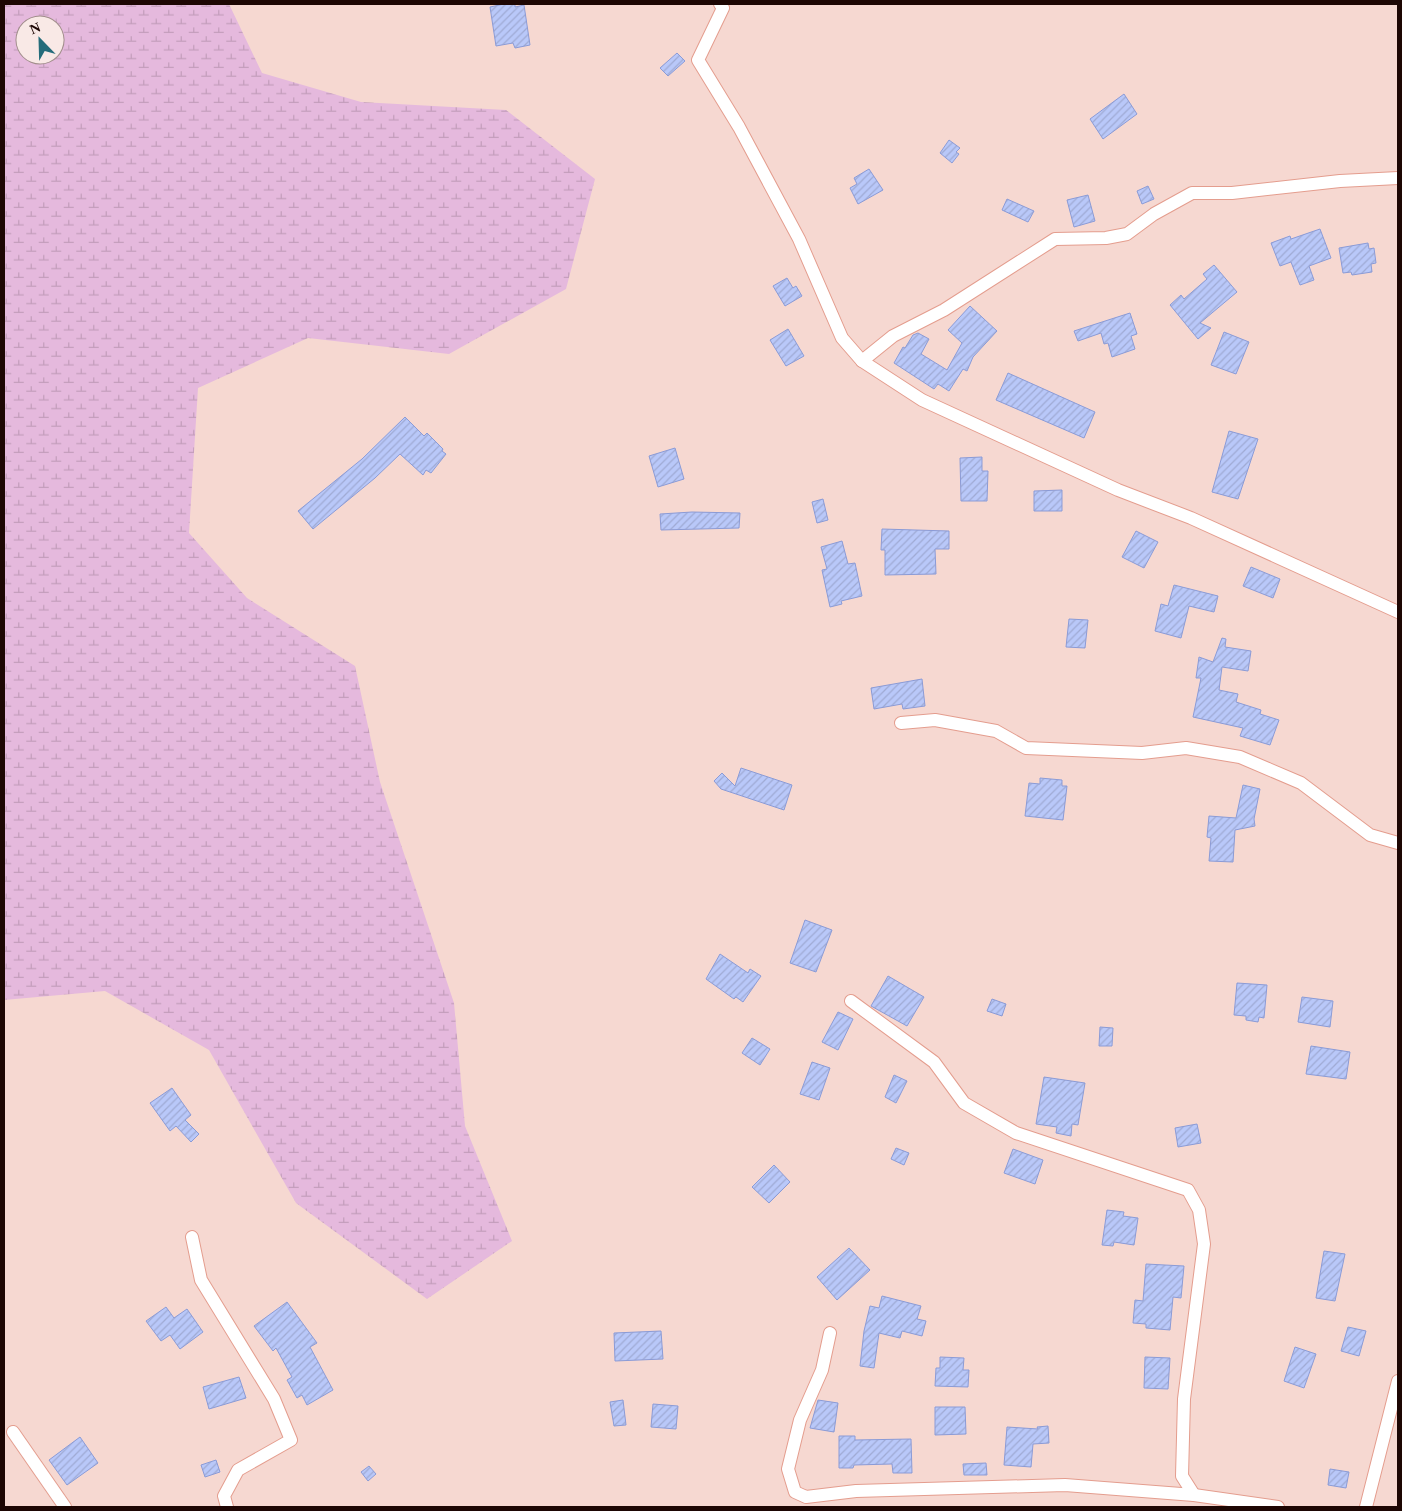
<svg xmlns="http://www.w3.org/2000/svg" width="1402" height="1511" font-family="'Times New Roman',serif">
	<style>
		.wetland { fill: url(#wetland-marsh); fill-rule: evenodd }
		.building { fill: url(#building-hatch); stroke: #8b9bd6 }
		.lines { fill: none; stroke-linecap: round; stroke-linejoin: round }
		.street-casing { stroke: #e49d8e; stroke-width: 14 }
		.street { stroke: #fff; stroke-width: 12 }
	</style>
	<defs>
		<pattern id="wetland-marsh" width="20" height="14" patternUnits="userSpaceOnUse" patternTransform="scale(1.25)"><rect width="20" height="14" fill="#e5b9dd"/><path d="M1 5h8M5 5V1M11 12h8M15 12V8" fill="none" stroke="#c49ebc"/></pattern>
		<pattern id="building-hatch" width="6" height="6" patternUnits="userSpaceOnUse" patternTransform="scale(1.25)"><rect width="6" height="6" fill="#b9c8f9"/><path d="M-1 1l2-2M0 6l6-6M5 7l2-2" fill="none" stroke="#9faad4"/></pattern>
	</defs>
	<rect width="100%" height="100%" fill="#f6d8d1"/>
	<path class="wetland" d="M4 4H229L262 73 361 102 506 110 595 179 566 289 449 354 308 338 198 388 189 533 247 598 355 666 380 782 454 1003 465 1126 512 1241 427 1299 296 1203 209 1050 105 991 4 1000ZM25 25H55V55H25Z"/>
	<g class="building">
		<path d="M504 4H515V7L524 5 530 45 515 48 513 43 496 46 490 7Z"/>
		<path d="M677 53 685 61 668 76 660 68Z"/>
		<path d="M1124 94 1137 114 1103 139 1090 119Z"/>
		<path d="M949 140 960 148 956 152 959 154 952 163 940 153Z"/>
		<path d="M869 169 883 190 858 204 850 188 857 184 854 178Z"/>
		<path d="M1148 186 1154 199 1142 204 1137 191Z"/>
		<path d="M1088 195 1095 221 1074 227 1067 200Z"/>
		<path d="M1007 199 1034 211 1028 222 1002 210Z"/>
		<path d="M1320 229 1331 258 1309 266 1314 280 1300 285 1291 262 1280 266 1271 243 1290 236 1291 239Z"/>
		<path d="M1368 243 1369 249 1374 248 1376 263 1371 264 1372 272 1352 275 1351 272 1343 273 1339 248Z"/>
		<path d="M1214 265 1237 292 1200 323 1211 328 1198 339 1170 305 1181 295 1184 299 1207 279 1203 274Z"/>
		<path d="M787 278 793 288 796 286 802 296 785 306 773 286Z"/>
		<path d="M970 306 997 331 973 357 967 371 963 369 949 391 938 384 934 389 894 363 903 347 905 348 913 335 918 333 929 339 921 354 947 370 962 343 948 330Z"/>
		<path d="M1130 313 1137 334 1131 336 1135 349 1112 357 1108 343 1104 344 1101 333 1078 341 1074 331Z"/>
		<path d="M788 329 804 356 786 366 770 340Z"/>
		<path d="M1224 332 1249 342 1236 374 1211 365Z"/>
		<path d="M1008 373 1095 412 1084 438 996 400Z"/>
		<path d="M405 417 424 436 427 433 443 449 442 451 446 454 431 473 426 470 423 475 400 454 375 478 313 529 298 511 362 459Z"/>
		<path d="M1229 431 1258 439 1238 499 1212 492Z"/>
		<path d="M675 448 684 479 658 487 649 456Z"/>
		<path d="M982 457V471H988L987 501H961L960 458Z"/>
		<path d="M1062 490V511H1034V491Z"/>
		<path d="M823 499 828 520 817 523 812 502Z"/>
		<path d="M692 512 740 513 739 528 661 530 660 514Z"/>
		<path d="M882 529 949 531V549H935L936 574 885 575V550H881Z"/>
		<path d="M1136 531 1158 542 1144 568 1122 557Z"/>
		<path d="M842 541 848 564 855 563 862 596 841 601 842 604 830 607 822 570 827 569 821 547Z"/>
		<path d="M1251 567 1280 579 1273 598 1243 586Z"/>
		<path d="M1174 585 1218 596 1214 612 1189 606 1181 638 1155 631 1161 604 1168 606Z"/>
		<path d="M1069 619 1088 620 1085 648 1066 647Z"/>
		<path d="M1222 638 1226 639 1225 647 1251 651 1248 671 1222 667 1219 690 1238 694 1236 702 1261 710 1260 714 1279 720 1270 745 1240 736 1243 728 1193 717 1201 678H1196L1199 657 1213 662Z"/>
		<path d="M922 679 925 706 903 709 902 704 874 709 871 688Z"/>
		<path d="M741 768 792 785 784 810 721 789 714 781 722 773 735 786Z"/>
		<path d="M1040 778 1062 780V786H1067L1063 820 1025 816 1029 783 1040 784Z"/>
		<path d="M1243 785 1260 789 1254 819 1255 826 1235 830 1233 862 1209 861 1211 838 1207 837 1209 816 1236 818Z"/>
		<path d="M805 920 832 930 816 972 790 963Z"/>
		<path d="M720 954 748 973 750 969 761 976 743 1002 736 997 734 999 706 979Z"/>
		<path d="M888 976 924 997 907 1026 871 1006Z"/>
		<path d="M1237 983 1267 985 1264 1018 1259 1017 1258 1022 1246 1020V1016L1234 1015Z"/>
		<path d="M1302 997 1333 1001 1330 1027 1298 1022Z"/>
		<path d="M992 999 1006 1004 1002 1016 987 1011Z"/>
		<path d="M838 1012 853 1019 838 1050 822 1042Z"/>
		<path d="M1100 1027 1113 1028 1112 1046H1099Z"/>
		<path d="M752 1038 770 1049 760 1065 742 1053Z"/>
		<path d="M1311 1046 1350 1052 1346 1079 1306 1074Z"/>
		<path d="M812 1062 830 1068 819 1100 800 1094Z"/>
		<path d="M894 1075 907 1081 896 1103 885 1097Z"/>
		<path d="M1044 1077 1085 1083 1078 1125 1072 1124 1071 1136 1056 1133 1057 1127 1036 1124Z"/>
		<path d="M172 1088 191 1115 185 1120 199 1134 191 1142 176 1126 170 1131 150 1103Z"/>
		<path d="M1197 1124 1201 1143 1178 1147 1175 1128Z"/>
		<path d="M896 1148 909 1153 904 1165 891 1159Z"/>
		<path d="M1013 1149 1043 1160 1035 1184 1004 1173Z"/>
		<path d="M774 1165 790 1182 769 1203 752 1187Z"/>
		<path d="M1107 1210 1124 1212 1123 1216 1138 1218 1134 1245 1114 1242 1113 1246 1102 1245Z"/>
		<path d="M849 1248 870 1270 837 1300 817 1277Z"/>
		<path d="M1324 1251 1345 1254 1335 1301 1316 1298Z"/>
		<path d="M1146 1264 1184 1266 1181 1298 1173 1297 1170 1330 1146 1328V1324L1133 1323 1135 1300 1143 1301Z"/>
		<path d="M882 1296 921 1306 917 1319 926 1321 922 1336 902 1331 900 1338 879 1333 874 1368 860 1366 864 1331 870 1306 879 1308Z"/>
		<path d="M287 1302 317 1343 310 1347 333 1390 307 1405 302 1395 297 1398 287 1380 292 1377 276 1348 273 1351 254 1326Z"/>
		<path d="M166 1307 174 1318 187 1309 203 1332 180 1349 170 1335 161 1341 146 1321Z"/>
		<path d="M1348 1327 1366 1331 1359 1356 1341 1351Z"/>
		<path d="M661 1331 663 1359 615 1361 614 1333Z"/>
		<path d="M1295 1347 1316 1354 1304 1388 1284 1381Z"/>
		<path d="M940 1357 964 1358 963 1370H969L968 1387 935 1386 936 1368H940Z"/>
		<path d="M1145 1357 1170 1358 1168 1389 1144 1388Z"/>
		<path d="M239 1377 246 1398 209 1409 203 1387Z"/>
		<path d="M623 1400 626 1425 614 1426 610 1402Z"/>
		<path d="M818 1400 838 1403 834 1432 810 1428Z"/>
		<path d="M653 1404 678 1406 676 1429 651 1427Z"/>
		<path d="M935 1407H965L966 1434 935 1435Z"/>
		<path d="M1048 1426 1049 1443 1033 1444 1031 1467 1004 1465 1007 1427 1038 1429 1037 1427Z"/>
		<path d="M839 1436H855V1440L911 1439 912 1473H893L892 1464 854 1465 853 1468H839Z"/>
		<path d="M80 1437 98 1463 67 1485 49 1460Z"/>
		<path d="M216 1460 220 1472 205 1477 201 1465Z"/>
		<path d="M986 1463 987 1475H964L963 1464Z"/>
		<path d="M369 1466 376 1474 368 1481 361 1472Z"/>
		<path d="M1330 1469 1349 1472 1346 1488 1328 1485Z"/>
	</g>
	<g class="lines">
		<defs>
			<g id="street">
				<path d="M720 4 723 8 698 60 739 127 799 239 842 338 862 361 922 400 1118 490 1191 518 1398 612"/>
				<path d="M862 361 893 336 944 310 1055 239 1106 238 1127 234 1154 214 1192 193H1232L1340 181 1398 178"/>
				<path d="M901 723 935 720 996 731 1026 748 1142 753 1186 748 1240 757 1301 783 1370 835 1398 843"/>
				<path d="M851 1001 934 1062 964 1103 1016 1133 1188 1190 1199 1210 1204 1244 1184 1399 1182 1476 1194 1495"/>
				<path d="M192 1237 201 1280 274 1399 291 1440 238 1470 224 1496 227 1507"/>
				<path d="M830 1333 822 1370 800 1420 788 1469 795 1492 806 1497 856 1491 1065 1485 1194 1495 1278 1507"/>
				<path d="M13 1432 65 1507"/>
				<path d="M1366 1507 1398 1381"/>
			</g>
		</defs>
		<use href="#street" class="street-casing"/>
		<use href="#street" class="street"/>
	</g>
	<rect width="1402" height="1511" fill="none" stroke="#1d0603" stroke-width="10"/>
	<g transform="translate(40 40) rotate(337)"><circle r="24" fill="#f9e9e6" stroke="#a18e8b"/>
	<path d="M0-4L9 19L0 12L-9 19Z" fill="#256c7a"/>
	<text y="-8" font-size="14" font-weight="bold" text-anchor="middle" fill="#1d0603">N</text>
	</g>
</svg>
